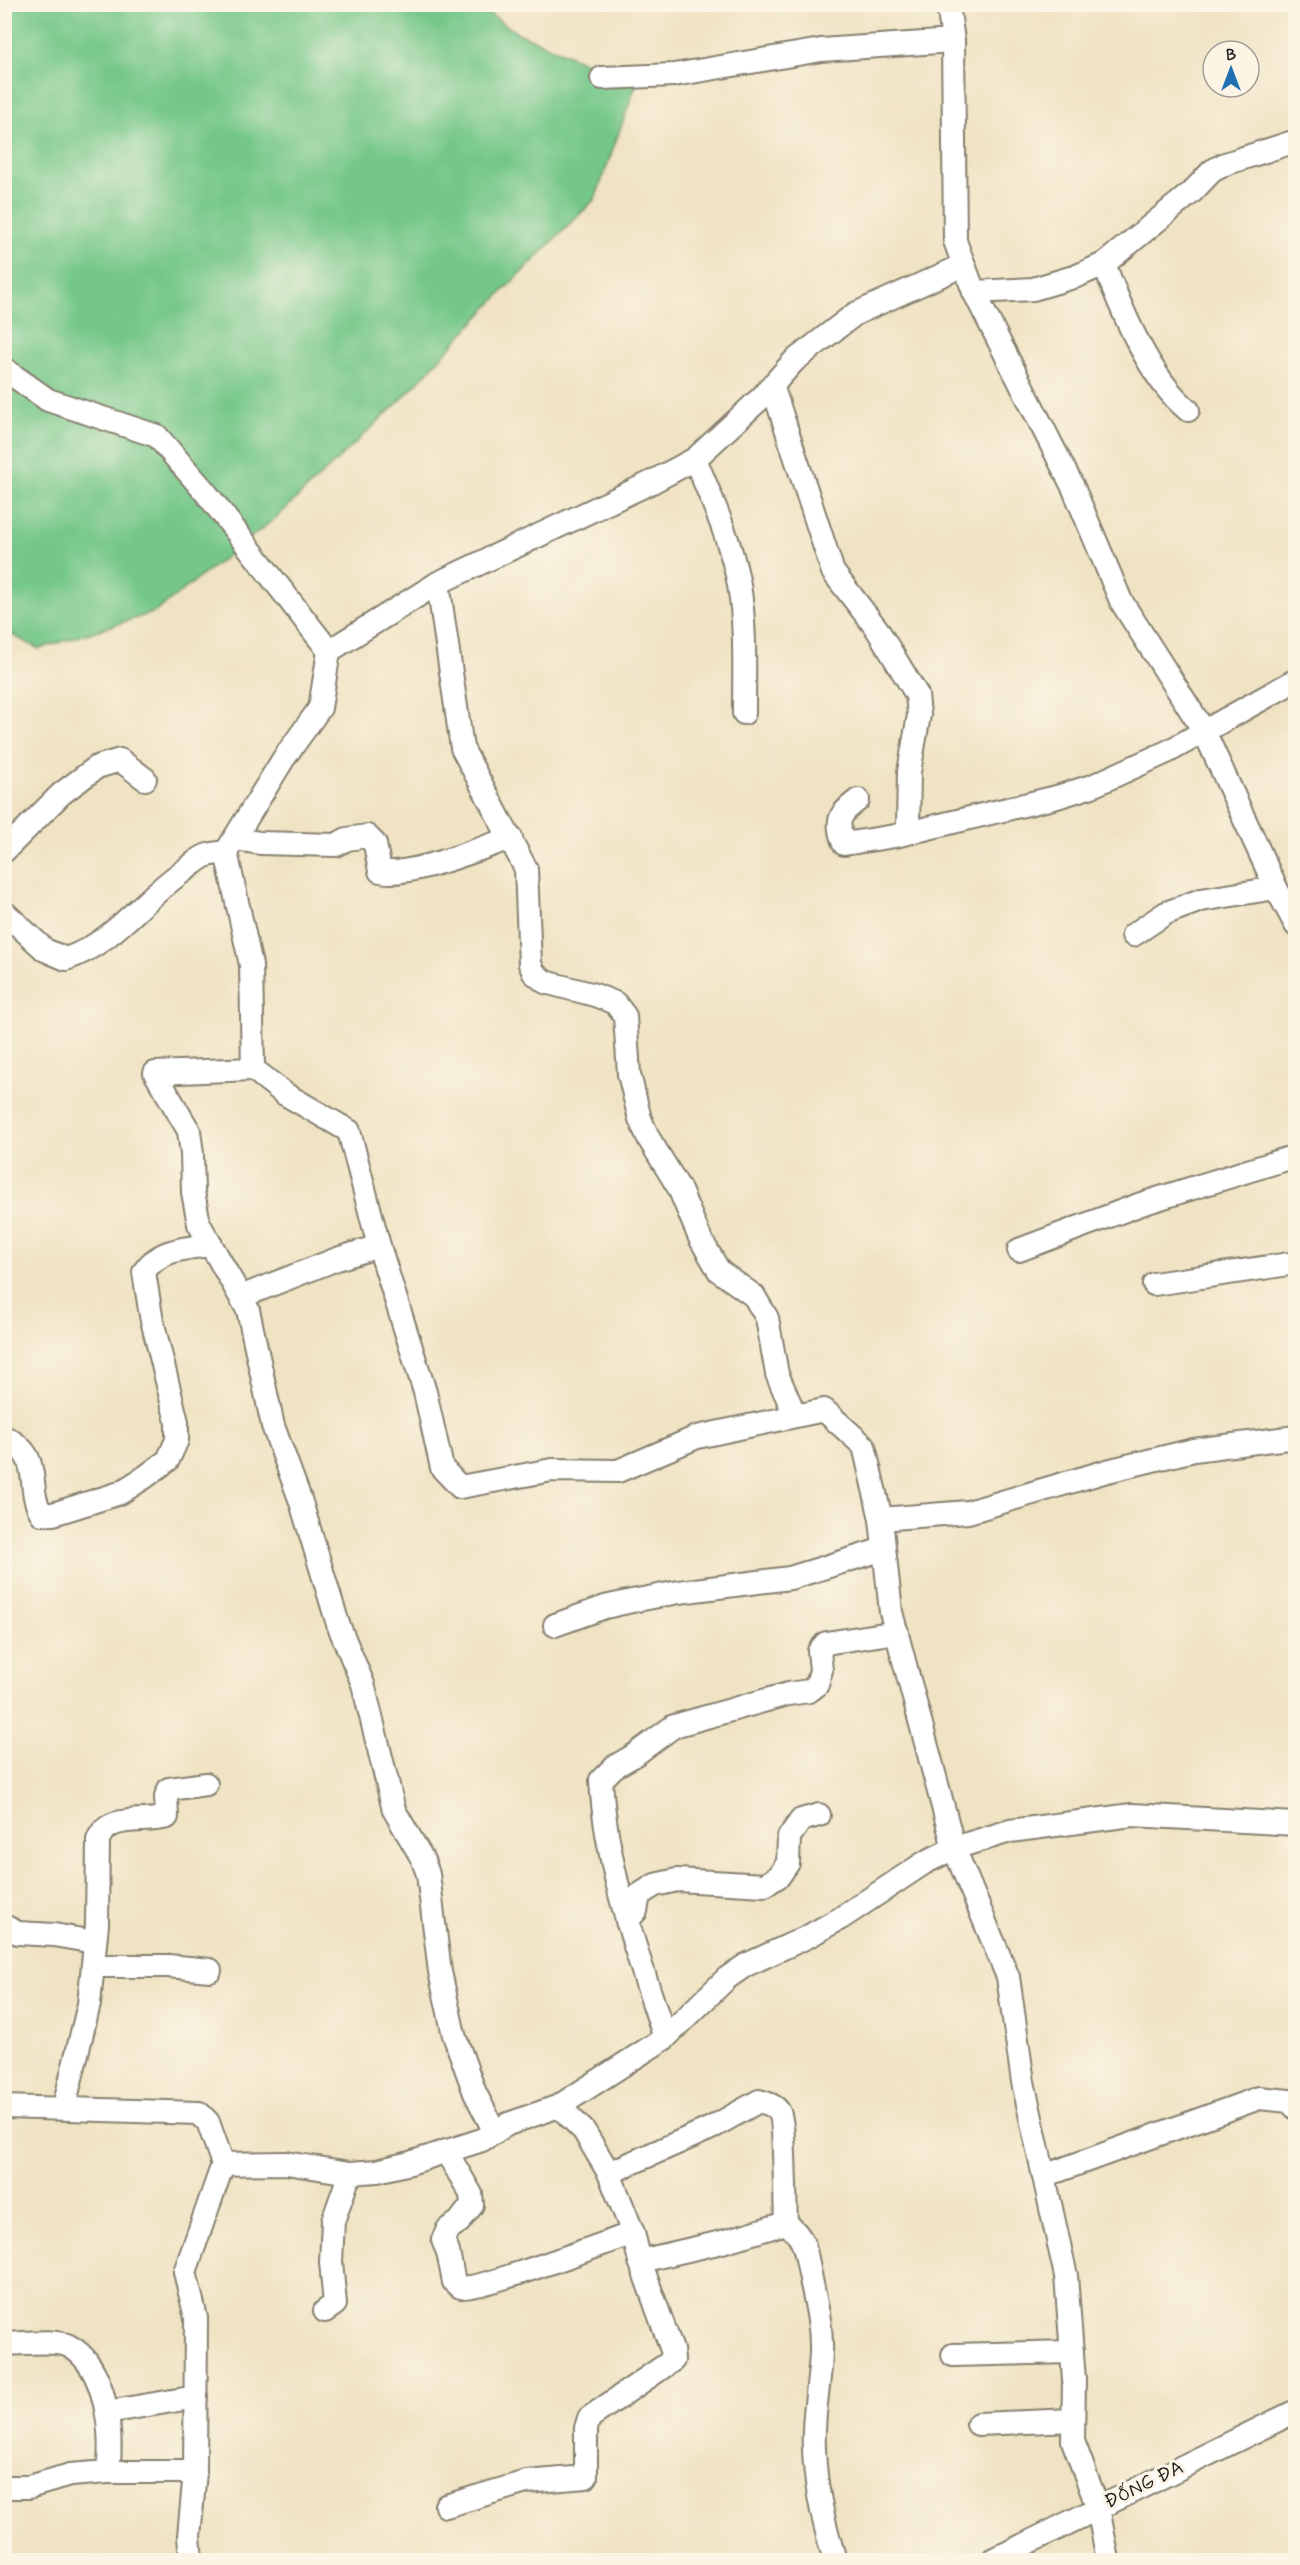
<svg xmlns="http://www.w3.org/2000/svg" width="1300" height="2565" font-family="Mynerve,sans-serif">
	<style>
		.green { fill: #75c789; stroke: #487252; stroke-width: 1.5 }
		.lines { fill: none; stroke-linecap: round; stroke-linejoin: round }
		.minor-casing { stroke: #868070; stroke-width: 26 }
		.minor { stroke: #fff; stroke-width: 22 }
		.labels { text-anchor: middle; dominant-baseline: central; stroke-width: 6; stroke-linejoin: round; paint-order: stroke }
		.street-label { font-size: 20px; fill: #1c1c1c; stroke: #fcf5e5 }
	</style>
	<rect width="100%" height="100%" fill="#fcf5e5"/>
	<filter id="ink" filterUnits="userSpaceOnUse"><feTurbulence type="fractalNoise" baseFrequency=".0167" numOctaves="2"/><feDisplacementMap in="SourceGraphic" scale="12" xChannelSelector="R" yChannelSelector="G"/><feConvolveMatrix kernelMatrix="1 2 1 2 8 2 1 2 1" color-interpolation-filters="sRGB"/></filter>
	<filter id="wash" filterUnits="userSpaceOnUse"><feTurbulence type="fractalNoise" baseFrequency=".008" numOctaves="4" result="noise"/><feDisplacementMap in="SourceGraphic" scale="24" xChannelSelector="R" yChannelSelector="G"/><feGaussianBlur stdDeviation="1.35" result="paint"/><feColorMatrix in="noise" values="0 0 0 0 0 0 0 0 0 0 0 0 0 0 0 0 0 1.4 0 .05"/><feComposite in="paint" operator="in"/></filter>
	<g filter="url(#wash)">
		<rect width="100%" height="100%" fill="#f0e3c3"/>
		<path class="green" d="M9 5H477L516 32 636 85 595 199 502 292 404 397 277 517 155 612 39 649 5 631 4 15Z"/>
	</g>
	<g filter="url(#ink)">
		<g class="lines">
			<defs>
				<g id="minor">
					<path d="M948 4 953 41 955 241 974 292 1073 487 1121 601 1204 731 1276 888 1296 925"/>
					<path d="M602 78 674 75 821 50 953 41"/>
					<path d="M1104 264C1122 311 1149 378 1188 410"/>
					<path d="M974 292 1033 289 1077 276 1104 264 1192 192 1212 171 1225 164 1296 141"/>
					<path d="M4 369 48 400 157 436 207 494 329 651"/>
					<path d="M772 385 833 572 877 629 917 695 919 715 909 772 908 826 913 832"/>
					<path d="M695 459C712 500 731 541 739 585 746 627 744 671 744 713"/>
					<path d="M438 583 462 748 526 869 530 964 534 973 545 982 595 995 615 1003 625 1016 629 1074 640 1119 649 1139 679 1188 700 1238 719 1271 754 1296 767 1318 777 1374 795 1415"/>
					<path d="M858 800C839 814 835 821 844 844L895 836 1057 797 1092 786 1169 751 1296 680"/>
					<path d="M235 839 260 843 336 845 347 839 367 836 375 844 380 871C408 878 481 848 511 838"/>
					<path d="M4 851 61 794 97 767 120 760 145 779"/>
					<path d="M4 912 45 950 66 959C114 943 144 897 185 870 192 865 200 857 208 855 214 853 221 853 226 852"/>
					<path d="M1133 935 1166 913 1201 900 1276 888"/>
					<path d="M211 1245 199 1224 193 1192 192 1154 189 1131 155 1073 253 1069"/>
					<path d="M1019 1250 1141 1204 1296 1156"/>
					<path d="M1154 1284 1296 1263"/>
					<path d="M243 1296 337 1259 379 1246"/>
					<path d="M4 1437C46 1457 24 1487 42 1514H53L120 1493 145 1477 168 1460 177 1440V1422L151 1316 144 1272C158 1249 187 1248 211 1245L248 1310 273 1426 300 1499 338 1624 363 1684 394 1810 422 1858 428 1874 440 1972 454 2035 475 2093 495 2132"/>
					<path d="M881 1519 864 1446 824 1410 697 1437 618 1471 552 1470 460 1487 442 1468 425 1392 379 1246 349 1131 285 1094 253 1069 251 965 226 852 284 758 320 708 329 651 438 583 652 482 695 459 762 397 794 361 855 314 964 265"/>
					<path d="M555 1625 605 1607 632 1601 679 1592 790 1578 884 1549"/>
					<path d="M627 1921 636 1911 639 1895 655 1885 677 1880 765 1885 779 1876 788 1863 789 1837 801 1820 819 1815"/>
					<path d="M4 1926 18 1933 54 1935 94 1942"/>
					<path d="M93 1966H168L210 1970"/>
					<path d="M665 2038C637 1953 606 1869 601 1780L614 1767 633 1756 674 1726 788 1694 809 1691 817 1685 821 1670 819 1651 826 1643 897 1632"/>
					<path d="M4 2107 199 2113 208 2122 223 2164 286 2163 350 2173 377 2171 410 2163 482 2140 508 2124 559 2106 665 2038 727 1978 746 1965 807 1937 841 1918 924 1863 954 1848 1010 1831 1132 1815 1296 1824"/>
					<path d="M64 2107 89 2004 97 1924 98 1840C108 1813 144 1824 167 1817L166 1796 169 1789 206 1784"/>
					<path d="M446 2151 471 2194 472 2205 459 2222 448 2229 443 2240 448 2252 454 2282C456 2284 458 2286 461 2287 477 2291 608 2242 633 2233"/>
					<path d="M609 2173 711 2128 759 2101C766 2103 775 2105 779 2112 785 2120 785 2206 786 2223"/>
					<path d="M1044 2176 1259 2098 1289 2101 1296 2108"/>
					<path d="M640 2261 722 2242 786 2223C806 2239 805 2250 810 2274 815 2300 822 2325 821 2352 820 2384 812 2415 814 2448 815 2485 824 2525 835 2560"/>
					<path d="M325 2311 335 2304 331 2262 333 2221 350 2173"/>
					<path d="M4 2344C21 2344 55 2339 69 2346 107 2366 113 2435 108 2472"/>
					<path d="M953 2355 1072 2352"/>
					<path d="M107 2412 196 2397"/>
					<path d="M978 2424 1073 2420"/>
					<path d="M4 2487H29L70 2475 108 2472H195"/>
					<path d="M446 2506 526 2482 586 2477V2428L589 2418 673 2360 672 2350 640 2261 633 2233 609 2173 584 2131 559 2106"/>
					<path d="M191 2560 189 2536 195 2472 196 2318 185 2272 223 2164"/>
					<path d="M993 2560 1296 2411"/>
					<path d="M1108 2560 1098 2508 1073 2441 1074 2380 1066 2276 1023 2082 1008 1977 954 1848 891 1612 881 1519 968 1512 1107 1471 1194 1450 1296 1437"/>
				</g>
			</defs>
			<use href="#minor" class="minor-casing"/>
			<use href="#minor" class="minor"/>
		</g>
	</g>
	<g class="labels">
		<g class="street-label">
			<text transform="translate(1144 2485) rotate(-26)">ĐỐNG ĐA</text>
		</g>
	</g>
	<rect width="1300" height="2565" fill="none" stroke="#fcf5e5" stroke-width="24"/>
	<g transform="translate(1231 69)"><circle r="28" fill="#fcf5e5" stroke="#a29e95" stroke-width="1.5"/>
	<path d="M0-4.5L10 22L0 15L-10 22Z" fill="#1f6fb2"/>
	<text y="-9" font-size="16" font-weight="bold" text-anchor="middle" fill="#1c1c1c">B</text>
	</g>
</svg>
